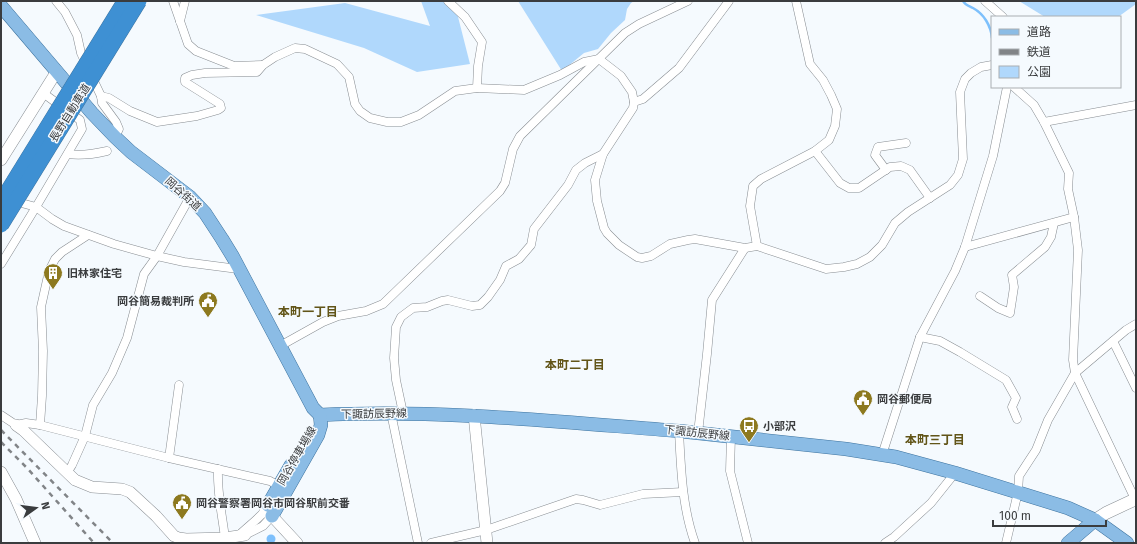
<svg xmlns="http://www.w3.org/2000/svg" width="1137" height="544" font-family="'Fira Sans','Noto Sans JP',sans-serif">
	<style>
		.green { fill: #b0d8fc }
		.water { fill: #7dc0fc }
		.lines { fill: none; stroke-linecap: round; stroke-linejoin: round }
		.stream { stroke: #7dc0fc; stroke-width: 2.5 }
		.minor-casing { stroke: #888d92; stroke-width: 9 }
		.tertiary-casing { stroke: #888d92; stroke-width: 12 }
		.secondary-casing { stroke: #888d92; stroke-width: 13 }
		.primary-casing { stroke: #3d739f; stroke-width: 14 }
		.minor { stroke: #fff; stroke-width: 8 }
		.tertiary { stroke: #fff; stroke-width: 11 }
		.secondary { stroke: #fff; stroke-width: 12 }
		.primary { stroke: #8bbce5; stroke-width: 13 }
		.rail { stroke: #818487; stroke-width: 2.5; stroke-dasharray: 5 5; stroke-linecap: butt }
		.motorway-bridge-casing { stroke: #3d739f; stroke-width: 16; stroke-linecap: butt }
		.motorway-bridge { stroke: #3e90d3; stroke-width: 15 }
		.labels { text-anchor: middle; dominant-baseline: central; stroke-width: 3; stroke-linejoin: round; paint-order: stroke }
		.street-label { font-size: 11px; fill: #3a3c3e; stroke: #f5fafe }
		.poi-label { font-size: 11px; font-weight: bold; fill: #3a3c3e; stroke: #f5fafe; text-anchor: start }
		.neighbourhood-label { font-size: 12px; font-weight: bold; fill: #625518; stroke: #f5fafe }
	</style>
	<rect width="100%" height="100%" fill="#f5fafe"/>
	<g class="green">
		<path d="M421 1H454L470 64 417 72 364 48 256 15 345 3 430 26Z"/>
		<path d="M518 1H634L631 3 627 9 625 20 611 33 598 49 584 53 562 71Z"/>
		<path d="M1019 1H1136V4L1118 17H1045Z"/>
	</g>
	<circle class="water" cx="271" cy="539" r="4.5"/>
	<g class="lines">
		<path class="stream" d="M963 1C965 5 969 6 973 8 984 14 991 26 992 38"/>
		<defs>
			<g id="minor">
				<path d="M56 1 65 12 77 35 81 53 86 64"/>
				<path d="M173 1 188 44 196 51 234 66 263 65"/>
				<path d="M448 1 465 17 482 42 478 66 477 88"/>
				<path d="M985 1 1003 17"/>
				<path d="M180 21 185 1"/>
				<path d="M91 75 101 96 102 103 116 122 119 129 115 137"/>
				<path d="M1014 87 1034 105 1044 122 1069 173 1068 189 1074 217 1078 250 1073 360 1075 373 1135 499"/>
				<path d="M101 96 109 98 130 111 157 122 197 116 218 110 221 108 220 104 185 82V78L192 75 205 73 257 72 263 65 275 57 295 48 305 49 337 64 349 77 355 104 360 111 370 118 387 122H401L419 115 455 91 477 88 524 90 560 75 584 62 599 59 621 76 632 92 634 102 633 108 603 154 595 180 597 201 604 228 607 233 619 245 637 257 642 258 651 256 670 244 688 240 695 239 745 248 757 246 826 269 844 267 857 264 870 257 882 245 895 223 908 212 950 185 958 175 963 159 960 92 965 79 971 73 981 67 992 65"/>
				<path d="M634 102 643 99 679 68 729 1"/>
				<path d="M1044 122 1136 105"/>
				<path d="M815 151 840 183 849 188H859L890 167 901 166 910 170 930 198"/>
				<path d="M68 154C81 156 94 154 107 151"/>
				<path d="M886 170 875 155 878 147 906 143"/>
				<path d="M14 201 36 207 52 219 64 226 114 244 157 256 184 262 238 269"/>
				<path d="M757 246 750 206 753 186 761 179 815 151 829 140 835 126 837 109 831 95 823 80 810 64 796 1"/>
				<path d="M965 247 1074 217"/>
				<path d="M1 264 36 207 82 129 80 120 43 93"/>
				<path d="M980 296 998 308 1010 313 1014 287 1012 275 1045 247 1051 237 1054 223"/>
				<path d="M920 337 940 341 960 352 1006 380 1016 398 1012 407 1017 419"/>
				<path d="M1113 341 1136 388"/>
				<path d="M280 346 323 322 338 316 366 311 383 304 500 191 505 183 513 149 520 136 625 33 639 24 688 1"/>
				<path d="M391 413 418 543"/>
				<path d="M403 413 396 380 394 358 396 327 401 317 413 308 427 307 442 301 448 300 472 306 480 305 488 297 500 280 506 266 519 259 531 245 534 229 568 185 576 170 585 163 603 154"/>
				<path d="M1 415 16 425 26 423 40 425 169 458 270 481 279 486"/>
				<path d="M40 425 42 396 43 351 41 307 49 271 55 259 62 252 88 235"/>
				<path d="M679 431C681 469 682 507 695 543"/>
				<path d="M698 433 707 354 712 300 745 248"/>
				<path d="M731 436 730 471 748 543"/>
				<path d="M882 455 920 337 955 271 965 247 993 156 1007 87"/>
				<path d="M169 458 179 385"/>
				<path d="M218 469C217 493 222 514 225 538"/>
				<path d="M67 473 72 465 85 436 93 405 112 373 127 338 144 274 157 256 190 197"/>
				<path d="M245 535 263 526 272 516"/>
				<path d="M237 537C246 528 256 521 265 511"/>
				<path d="M431 543 486 530 576 499 583 500 600 505 643 494 683 492"/>
				<path d="M885 543 894 537 931 503 955 473"/>
				<path d="M1006 543 1018 492 1019 476 1036 450 1048 420 1075 373 1126 330 1136 324"/>
			</g>
			<g id="tertiary">
				<path d="M1 160 57 71"/>
				<path d="M474 415 487 543"/>
				<path d="M16 425 23 430 75 480 92 487 122 489 130 492 156 516 174 536 179 538 186 539 225 538 245 535"/>
				<path d="M1 472 16 499 35 543"/>
				<path d="M265 511 272 516 297 543"/>
			</g>
			<path id="secondary" d="M1095 520 1106 513 1136 499"/>
			<g id="primary">
				<path d="M1 6 92 113 115 137 131 152 190 197 205 213 222 239 233 257 313 408 320 415"/>
				<path d="M320 415C440 409 560 422 679 431L698 433 846 449 896 457 955 473 1068 508 1095 520 1127 543"/>
				<path d="M268 505 291 465"/>
				<path d="M272 516 318 435 321 425 320 415"/>
				<path d="M1068 543 1095 520"/>
			</g>
		</defs>
		<use href="#minor" class="minor-casing"/>
		<use href="#tertiary" class="tertiary-casing"/>
		<use href="#secondary" class="secondary-casing"/>
		<use href="#primary" class="primary-casing"/>
		<use href="#minor" class="minor"/>
		<use href="#tertiary" class="tertiary"/>
		<use href="#secondary" class="secondary"/>
		<use href="#primary" class="primary"/>
		<g class="rail">
			<path d="M1 430 113 543"/>
			<path d="M1 442 28 469 94 543"/>
		</g>
		<defs>
			<g id="motorway-bridge">
				<path d="M1 202 125 1"/>
				<path d="M1 225 139 1"/>
			</g>
		</defs>
		<use href="#motorway-bridge" class="motorway-bridge-casing"/>
		<use href="#motorway-bridge" class="motorway-bridge"/>
	</g>
	<defs>
		<symbol id="building-pin" viewBox="-11 -11 22 30"><path d="M0 17L-7.5 6A9.5 9.5 0 1 1 7.5 6Z" fill="#8d791f" stroke="#f5fafe"/><path d="M-4-6H4V6H1V3H-1V6H-4ZM-2.5-4.3h1.7v1.8h-1.7ZM.8-4.3h1.7v1.8H.8ZM-2.5-1h1.7V.8h-1.7ZM.8-1h1.7V.8H.8Z" fill="#fff"/></symbol>
		<symbol id="civic-pin" viewBox="-11 -11 22 30"><path d="M0 17L-7.5 6A9.5 9.5 0 1 1 7.5 6Z" fill="#8d791f" stroke="#f5fafe"/><path d="M-.6-6.5H3V-4.5H.6V-3L4-1V1h2V6H-6V1h2V-1L-.6-3ZM-1.2 2.5V6h2.4V2.5Z" fill="#fff"/></symbol>
		<symbol id="bus-pin" viewBox="-11 -11 22 30"><path d="M0 17L-7.5 6A9.5 9.5 0 1 1 7.5 6Z" fill="#8d791f" stroke="#f5fafe"/><path d="M-5-6H5V4H4V6H2V4H-2V6H-4V4H-5ZM-3.5-4V0h7V-4ZM-3.5 1.2v1.5H-2V1.2ZM2 1.2v1.5H3.5V1.2Z" fill="#fff"/></symbol>
	</defs>
	<g fill-rule="evenodd">
		<use href="#building-pin" x="42" y="262" width="22" height="30"/>
		<use href="#civic-pin" x="197" y="290" width="22" height="30"/>
		<use href="#civic-pin" x="852" y="388" width="22" height="30"/>
		<use href="#bus-pin" x="738" y="415" width="22" height="30"/>
		<use href="#civic-pin" x="171" y="492" width="22" height="30"/>
	</g>
	<g class="labels">
		<g class="street-label">
			<text transform="translate(70 113) rotate(-58)">長野自動車道</text>
			<text transform="translate(183 194) rotate(42)">岡谷街道</text>
			<text transform="translate(374 414) rotate(-1)">下諏訪辰野線</text>
			<text transform="translate(697 433) rotate(6)">下諏訪辰野線</text>
			<text transform="translate(297 456) rotate(-60)">岡谷停車場線</text>
		</g>
		<g class="poi-label">
			<text x="67" y="273">旧林家住宅</text>
			<text x="194" y="301" text-anchor="end">岡谷簡易裁判所</text>
			<text x="877" y="399">岡谷郵便局</text>
			<text x="763" y="426">小部沢</text>
			<text x="196" y="503">岡谷警察署岡谷市岡谷駅前交番</text>
		</g>
		<g class="neighbourhood-label">
			<text x="308" y="312">本町一丁目</text>
			<text x="575" y="365">本町二丁目</text>
			<text x="935" y="440">本町三丁目</text>
		</g>
	</g>
	<rect width="1137" height="544" fill="none" stroke="#3a3c3e" stroke-width="4"/>
	<rect x="991" y="16" width="130" height="72" fill="#f5fafe" stroke="#aaaeb1"/>
	<rect x="999" y="29" width="20" height="6" fill="#8bbce5" stroke="#aaaeb1"/>
	<text x="1027" y="36" font-size="12" fill="#3a3c3e">道路</text>
	<rect x="999" y="49" width="20" height="6" fill="#818487" stroke="#aaaeb1"/>
	<text x="1027" y="56" font-size="12" fill="#3a3c3e">鉄道</text>
	<rect x="999" y="66" width="20" height="12" fill="#b0d8fc" stroke="#aaaeb1"/>
	<text x="1027" y="76" font-size="12" fill="#3a3c3e">公園</text>
	<g transform="translate(36 508) rotate(76)" stroke="#f5fafe" stroke-width="3" paint-order="stroke">
	<path d="M0-3L7 15L0 10L-7 15Z" fill="#3a3c3e"/>
	<text y="-6" font-size="11" font-weight="bold" text-anchor="middle" fill="#3a3c3e">N</text>
	</g>
	<path d="M993 520v6h113v-6" fill="none" stroke="#3a3c3e" stroke-width="2"/>
	<text x="999" y="520" font-size="12" fill="#3a3c3e" stroke="#f5fafe" stroke-width="3" paint-order="stroke">100 m</text>
</svg>
